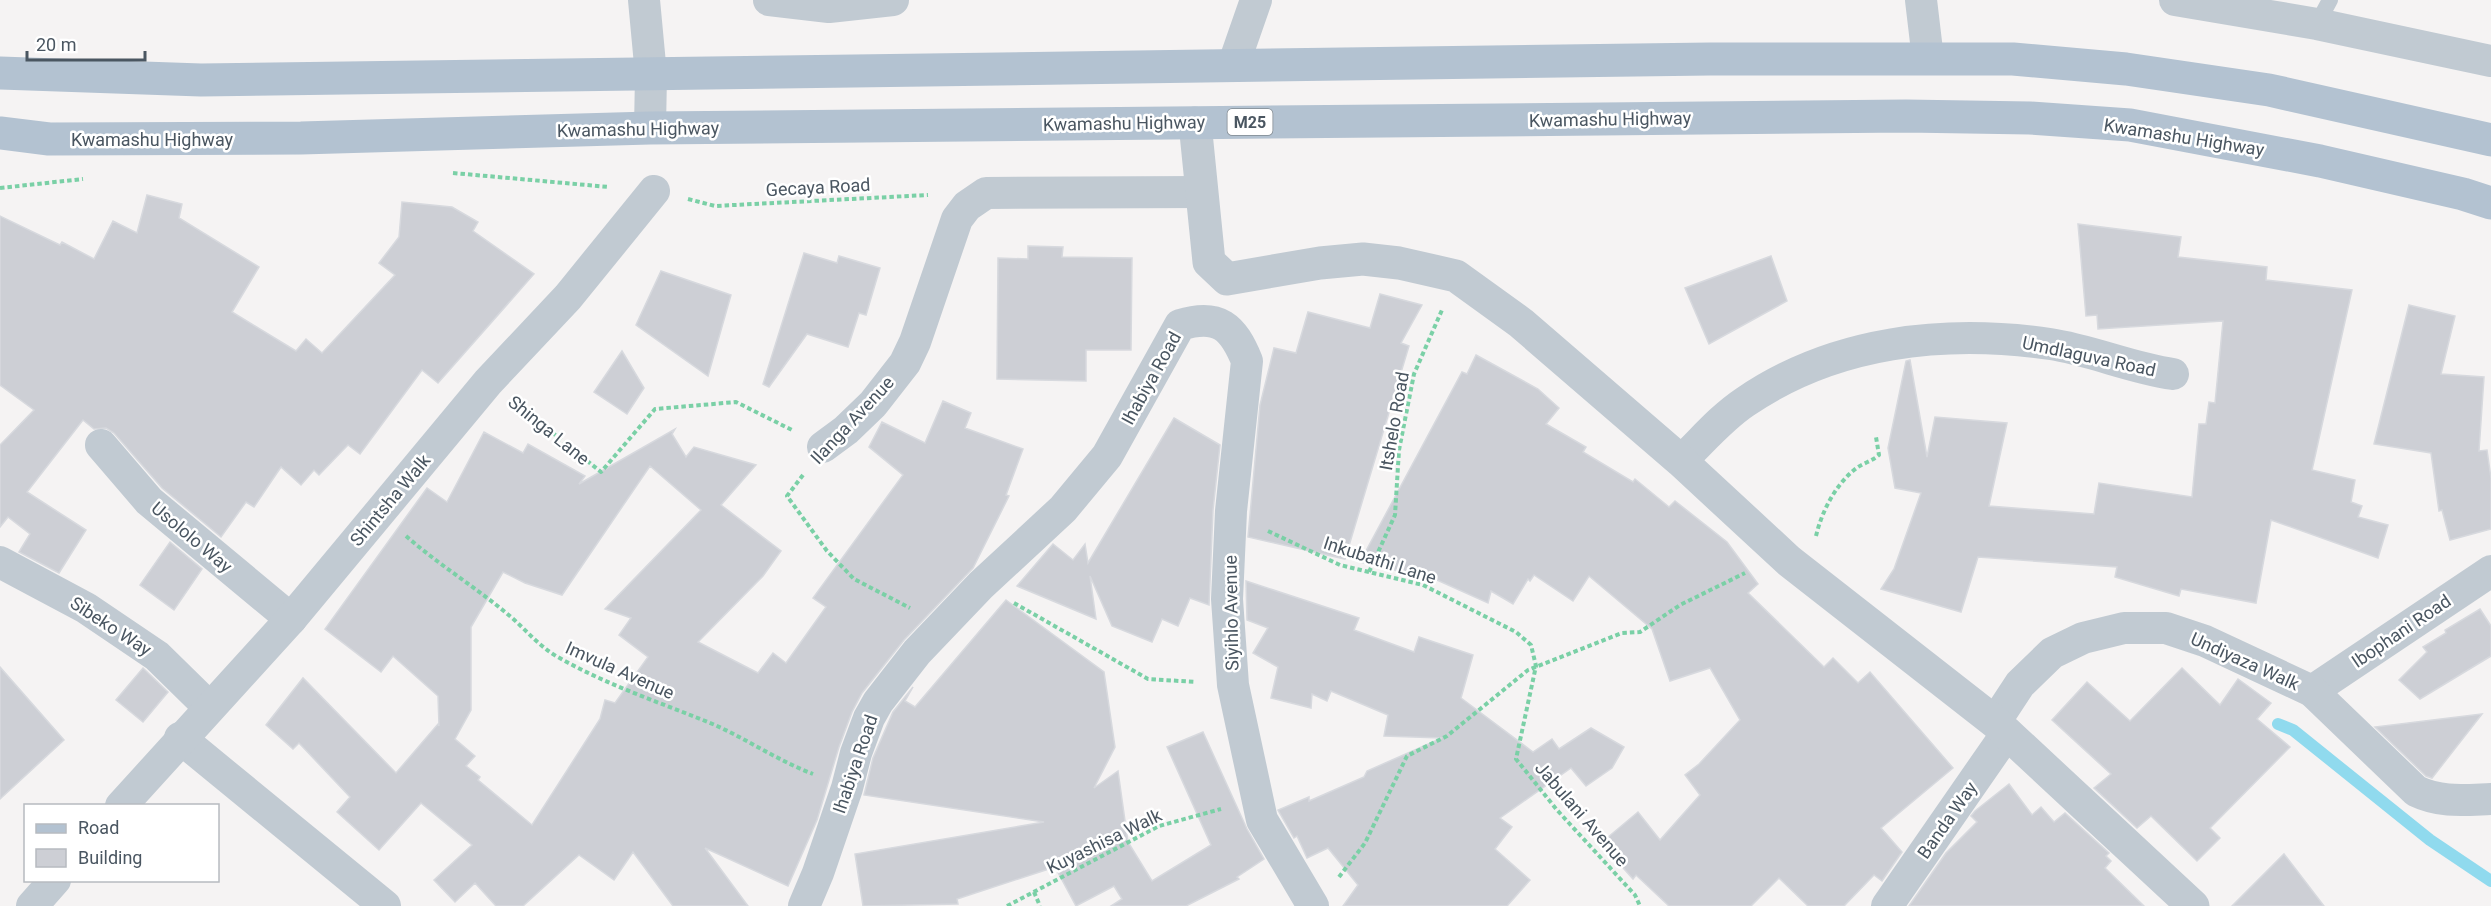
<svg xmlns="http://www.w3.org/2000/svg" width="2491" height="906" font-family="Roboto,sans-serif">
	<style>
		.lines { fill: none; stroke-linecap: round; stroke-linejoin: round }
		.stream { stroke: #90daee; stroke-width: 12 }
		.building { fill: #cdcfd5; stroke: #d7d9de; stroke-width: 1.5; fill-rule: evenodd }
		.path { stroke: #7ad0a6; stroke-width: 4; stroke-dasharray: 4.5 3; stroke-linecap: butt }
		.service { stroke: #c1cad2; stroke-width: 16 }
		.minor { stroke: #c1cad2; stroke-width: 32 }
		.tertiary { stroke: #c1cad2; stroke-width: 33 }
		.primary { stroke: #b3c2d1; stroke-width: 33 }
		.labels { text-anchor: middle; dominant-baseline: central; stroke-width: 5; stroke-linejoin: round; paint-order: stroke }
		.shield { fill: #fff; stroke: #808990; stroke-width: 1.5 }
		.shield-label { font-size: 16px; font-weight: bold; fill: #4a5661 }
		.street-label { font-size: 18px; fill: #4a5661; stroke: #fff }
	</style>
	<rect width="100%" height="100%" fill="#f5f3f3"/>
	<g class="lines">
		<path class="stream" d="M2278 724 2293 730 2430 840 2491 881"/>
	</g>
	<g class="building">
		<path d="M147 195 182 204 179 218 259 267 232 312 296 351 306 339 322 353 395 275 379 263 399 237 402 202 452 207 478 222 473 231 534 274 438 383 422 370 360 454 348 445 319 475 314 470 301 485 281 467 254 507 246 502 221 537 162 488 114 433 106 428 94 429 83 420 27 492 86 530 59 573 19 552 30 534 8 517 0 527V445L34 410 0 385V216L60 245 62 242 94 259 113 221 137 233Z"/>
		<path d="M2078 224 2181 237 2178 257 2267 267 2266 280 2352 290 2312 470 2355 480 2351 502 2362 506 2358 517 2388 525 2378 558 2271 520 2256 603 2181 589 2179 596 2115 577 2117 567 1978 557 1961 612 1881 589 1894 569 1921 493 1895 488 1888 448 1906 361 1910 360 1927 457 1935 417 2007 423 1989 506 2094 514 2099 483 2192 497 2199 424H2206L2209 402 2215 403 2223 321 2098 329 2097 315 2086 316Z"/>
		<path d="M1028 246 1063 247 1062 257 1132 258 1131 350H1086V381L997 379 998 258 1028 259Z"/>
		<path d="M804 253 837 263 839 256 880 268 866 315 859 313 848 347 807 334 769 387 763 384Z"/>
		<path d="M1771 256 1787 301 1709 344 1685 288Z"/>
		<path d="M661 271 731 295 708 376 636 325Z"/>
		<path d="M1380 294 1422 305 1401 343 1409 346 1345 559 1248 537 1260 405 1274 348 1296 353 1308 312 1370 328Z"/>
		<path d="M2409 305 2455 316 2441 374 2484 377 2479 451 2487 450 2491 478V529L2450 540 2442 510 2439 511 2431 453 2374 444Z"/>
		<path d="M622 351 644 388 627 414 594 392Z"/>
		<path d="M1476 355 1538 389 1559 408 1546 424 1586 447 1583 452 1633 482 1635 479 1669 507 1675 501 1727 542 1758 584 1748 593 1824 667 1833 658 1858 683 1870 672 1953 768 1881 828 1902 852 1882 881 1874 875 1844 906H1808L1779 878 1751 906H1669L1636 875 1633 879 1601 843 1638 812 1660 840 1700 795 1685 775 1699 764 1740 720 1710 668 1670 681 1652 629 1589 576 1573 601 1534 575 1530 581 1528 579 1513 604 1491 591 1488 603 1437 580 1360 562 1462 372 1467 374Z"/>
		<path d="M943 401 971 413 965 428 1023 449 1006 495 1009 496 973 568 904 640 862 693 852 712 839 747 817 820 788 886 705 848 748 906H673L633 852 614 880 579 855 523 906H496L475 883 455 902 434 880 472 845 421 803 379 850 337 812 350 797 299 743 293 749 266 725 303 678 396 773 438 724 439 726 438 696 393 656 381 672 325 629 427 488 447 502 484 432 523 453 528 444 585 476 579 484 675 429 672 434 686 457 694 447 756 465 721 505 781 551 763 576 698 642 758 673 773 653 786 663 826 607 813 598 903 475 869 447 882 422 925 443ZM650 466 701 510 605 609 631 618 619 635 648 657 615 703 605 700 600 719 532 825 478 780 480 777 466 766 475 756 455 739 471 710V627L503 572 525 583 562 595Z"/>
		<path d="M1174 418 1220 445 1213 510 1209 605 1190 598 1178 626 1162 619 1152 642 1112 626 1090 576 1096 619 1017 586 1053 544 1073 560 1085 544 1088 563Z"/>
		<path d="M170 542 202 569 174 610 140 585Z"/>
		<path d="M1246 581 1359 618 1354 630 1414 652 1419 637 1473 655 1461 698 1533 752 1552 739 1559 749 1591 728 1624 747 1612 768 1586 786 1571 768 1500 818 1512 827 1495 849 1530 880 1507 906H1343L1358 885 1328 848 1307 858 1297 836 1294 838 1278 810 1309 797V801L1364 777 1367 771 1442 738 1384 736 1388 715 1331 691 1327 701 1312 694 1311 708 1271 698 1278 667 1253 653 1268 628 1247 620Z"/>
		<path d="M1006 600 1104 672 1115 747 1094 788 1118 771 1128 842 1152 881 1211 845 1167 747 1203 732 1247 829 1264 859 1237 877 1239 879 1186 906H1111L1122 899 1114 886 1076 906 1055 867 957 899 958 904 863 906 855 854 1044 822 864 795 873 758 893 712 913 687 905 701 915 707Z"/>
		<path d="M2480 609 2491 626V656L2420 699 2399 680 2427 652 2423 647 2446 633 2445 630Z"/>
		<path d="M0 667 64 740 0 799Z"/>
		<path d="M143 668 168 692 143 722 116 700Z"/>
		<path d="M2182 668 2220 705 2238 679 2271 703 2257 719 2290 747 2210 828 2220 838 2197 861 2151 816 2137 828 2094 788 2111 774 2052 720 2087 682 2130 721Z"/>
		<path d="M2482 714 2432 778 2426 776 2375 727Z"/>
		<path d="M2009 784 2032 815 2041 807 2054 822 2065 813 2109 853 2106 856 2111 861 2105 868 2144 906H1909L1946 853 1977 822 1971 816 1975 811Z"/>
		<path d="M2284 854 2324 906H2232Z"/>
	</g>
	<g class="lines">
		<g class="path">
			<path d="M453 173 609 187"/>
			<path d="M0 188 83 179"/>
			<path d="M688 199 715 206 928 195"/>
			<path d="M517 404 601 472 655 409 736 402 792 430"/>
			<path d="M803 475 787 496 827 551 854 579 910 608"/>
			<path d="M1268 531 1340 565 1423 585 1516 632 1531 645 1536 666 1516 759 1557 810 1635 895 1640 906"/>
			<path d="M406 536C439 565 477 588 511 617 526 630 538 645 556 656 606 685 662 703 715 725 748 740 779 761 813 774"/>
			<path d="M1816 536C1822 511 1835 486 1854 470 1862 463 1871 462 1879 455L1876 437"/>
			<path d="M1369 572 1395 515 1399 450 1414 374 1442 310"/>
			<path d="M1014 603 1148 679 1196 682"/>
			<path d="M1339 877 1365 843 1407 756 1447 736 1528 670 1622 633 1640 632 1680 605 1745 573"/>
			<path d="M1034 892 1040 906"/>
			<path d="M1007 906 1159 826 1221 809"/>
		</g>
		<path class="service" d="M2317 24 2330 0"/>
		<g class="minor">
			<path d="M644 0 651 75 650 128"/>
			<path d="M769 0 829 7 893 0"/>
			<path d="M1921 0 1928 59"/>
			<path d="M2175 0 2317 24 2491 61"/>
			<path d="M1233 66 1256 0"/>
			<path d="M101 445 149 501 291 619"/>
			<path d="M823 447 846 430 873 404 905 363 915 342 957 219 967 206 986 193 1202 192"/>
			<path d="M1681 461C1702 441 1721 418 1745 402 1834 341 1944 329 2050 344 2091 350 2131 368 2173 374"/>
			<path d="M0 562 86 608 157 656 209 707"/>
			<path d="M2312 691 2491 571"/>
			<path d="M1995 722 2020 684 2052 653 2083 638 2124 628H2166L2205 641 2312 691 2416 791C2441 803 2464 800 2491 799"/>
			<path d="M180 738 385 906"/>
			<path d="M121 806 291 619 488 382 568 297 654 191"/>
			<path d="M32 906 55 880"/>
			<path d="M804 906 818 873 847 788 856 753 869 718 878 702 917 652 981 585 1063 509 1107 456 1180 325C1219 313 1233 327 1247 361L1231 511 1227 599 1233 685 1262 820 1313 906"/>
			<path d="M1887 906 2007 733"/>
		</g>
		<path class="tertiary" d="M1195 123 1209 262 1227 279 1320 263 1363 259 1399 263 1456 276 1521 323 1681 461 1789 561 1995 722 2193 906"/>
		<g class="primary">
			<path d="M0 73 201 80 1710 59H2013L2126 69 2269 90 2491 140"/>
			<path d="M0 133 49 139 301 138 650 128 1906 116 2030 118 2130 125 2320 161 2463 194 2491 203"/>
		</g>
	</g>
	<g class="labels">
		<rect class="shield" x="1227.5" y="109" width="45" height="26" rx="4.5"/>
		<g class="shield-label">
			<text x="1250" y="122">M25</text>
		</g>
		<g class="street-label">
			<text transform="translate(1610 119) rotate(-1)">Kwamashu Highway</text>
			<text transform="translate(1124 123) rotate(-1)">Kwamashu Highway</text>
			<text transform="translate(638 129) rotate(-1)">Kwamashu Highway</text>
			<text transform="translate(2184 137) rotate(9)">Kwamashu Highway</text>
			<text x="152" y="139">Kwamashu Highway</text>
			<text transform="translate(818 187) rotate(-3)">Gecaya Road</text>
			<text transform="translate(2089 356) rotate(12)">Umdlaguva Road</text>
			<text transform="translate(1151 378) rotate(-61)">Ihabiya Road</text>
			<text transform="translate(852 420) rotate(-47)">Ilanga Avenue</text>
			<text transform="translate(1394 421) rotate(-80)">Itshelo Road</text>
			<text transform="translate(549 430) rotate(39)">Shinga Lane</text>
			<text transform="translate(390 500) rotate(-50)">Shintsha Walk</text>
			<text transform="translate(192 537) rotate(40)">Usololo Way</text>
			<text transform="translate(1380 560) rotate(18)">Inkubathi Lane</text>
			<text transform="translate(1231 613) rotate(-91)">Siyihlo Avenue</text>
			<text transform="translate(111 626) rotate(33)">Sibeko Way</text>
			<text transform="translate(2401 631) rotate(-34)">Ibophani Road</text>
			<text transform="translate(2245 661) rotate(24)">Undiyaza Walk</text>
			<text transform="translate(620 670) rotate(24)">Imvula Avenue</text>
			<text transform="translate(855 764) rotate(-71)">Ihabiya Road</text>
			<text transform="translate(1582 814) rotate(49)">Jabulani Avenue</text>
			<text transform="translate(1947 820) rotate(-55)">Banda Way</text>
			<text transform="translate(1104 841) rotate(-26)">Kuyashisa Walk</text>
		</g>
	</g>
	<rect x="24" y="804" width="195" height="78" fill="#ffffff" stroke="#b7bbc0" stroke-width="1.5"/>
	<rect x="36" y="824" width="30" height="9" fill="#b3c2d1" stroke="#b7bbc0" stroke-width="1.5"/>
	<text x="78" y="834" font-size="18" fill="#4a5661">Road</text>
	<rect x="36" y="849" width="30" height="18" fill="#cdcfd5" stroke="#b7bbc0" stroke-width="1.5"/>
	<text x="78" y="864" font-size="18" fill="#4a5661">Building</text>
	<path d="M27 51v9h118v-9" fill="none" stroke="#4a5661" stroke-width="3"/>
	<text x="36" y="51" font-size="18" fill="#4a5661" stroke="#ffffff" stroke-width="4.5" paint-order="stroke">20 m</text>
</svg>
